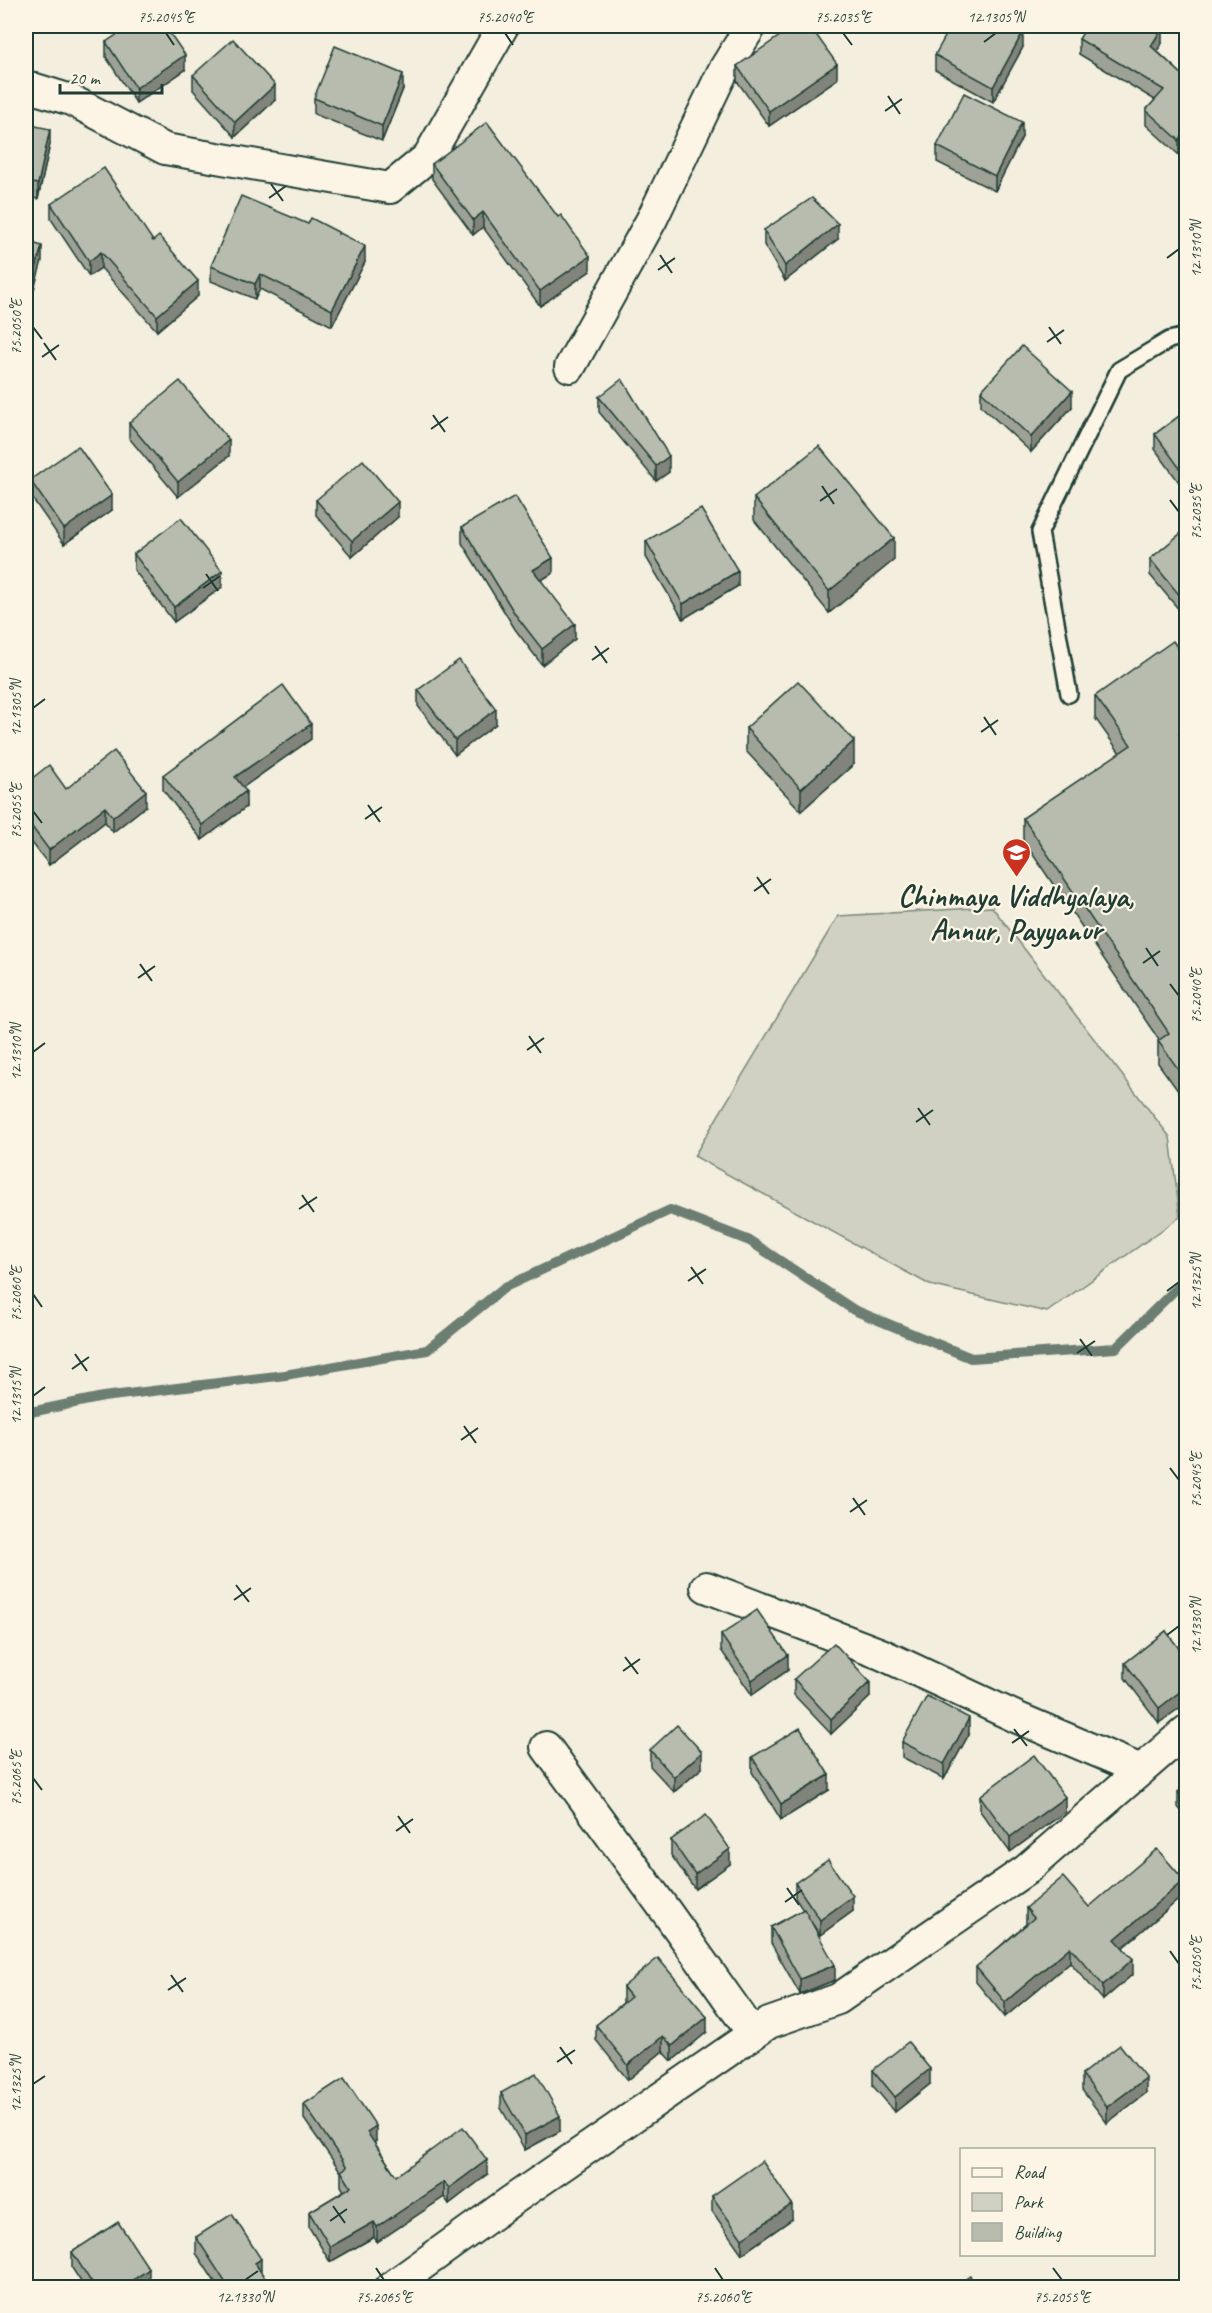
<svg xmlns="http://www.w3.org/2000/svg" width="1212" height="2313" font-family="Caveat,sans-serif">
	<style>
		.green { fill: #d0d1c2; stroke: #78877b; stroke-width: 1.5 }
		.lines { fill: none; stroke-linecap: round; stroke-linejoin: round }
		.stream { stroke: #6c7d72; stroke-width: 10 }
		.lane-casing { stroke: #1f3d34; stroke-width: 20 }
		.street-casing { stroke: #1f3d34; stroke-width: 34 }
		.lane { stroke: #fcf5e5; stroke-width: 15 }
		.street { stroke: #fcf5e5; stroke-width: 30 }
		.wall { fill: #9ea296; stroke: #1f3d34; stroke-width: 1.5 }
		.shaded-wall { fill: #81847a; stroke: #1f3d34; stroke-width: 1.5 }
		.building { fill: #b8bcae; stroke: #1f3d34; stroke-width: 1.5 }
		.ticks { fill: none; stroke: #1f3d34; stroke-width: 2 }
		.labels { text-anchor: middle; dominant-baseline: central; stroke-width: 4.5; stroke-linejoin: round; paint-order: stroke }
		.poi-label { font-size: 30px; font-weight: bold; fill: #1f3d34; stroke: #fcf5e5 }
		.neatline { fill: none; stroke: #1f3d34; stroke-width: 2 }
		.ticks-label { font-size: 15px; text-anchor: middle; fill: #1f3d34 }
	</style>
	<rect width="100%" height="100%" fill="#f3eede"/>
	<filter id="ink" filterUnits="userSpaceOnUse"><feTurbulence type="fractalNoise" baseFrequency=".0167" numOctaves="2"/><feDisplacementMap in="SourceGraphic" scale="12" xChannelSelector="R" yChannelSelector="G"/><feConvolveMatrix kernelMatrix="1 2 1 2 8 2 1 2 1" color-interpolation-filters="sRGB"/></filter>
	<g filter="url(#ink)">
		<path class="green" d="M992 907 1170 1137 1180 1217 1047 1312 930 1285 694 1156 838 916Z"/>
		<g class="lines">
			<path class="stream" d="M26 1413 103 1397 285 1375 427 1350 505 1287 670 1210 750 1241 854 1310 971 1358 1116 1348 1186 1279"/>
			<defs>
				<path id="lane" d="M1069 694 1040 532 1119 370 1169 340 1186 336"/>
				<g id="street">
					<path d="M26 86 71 100 165 149 390 188 428 157 503 26"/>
					<path d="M570 367 652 219 723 71 751 26"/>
					<path d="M706 1587 881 1654 1018 1718 1141 1770"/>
					<path d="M546 1747 668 1914 753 2034"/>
					<path d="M390 2288 511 2201 769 2023 838 1999 1026 1870 1186 1731"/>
				</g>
			</defs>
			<use href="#lane" class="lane-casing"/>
			<use href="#street" class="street-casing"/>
			<use href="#lane" class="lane"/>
			<use href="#street" class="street"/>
		</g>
		<g class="wall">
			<path d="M1079 39 1162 43 1157 51 1186 78V147L1179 155 1146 125V110L1155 100 1079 54Z"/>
			<path d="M106 42 185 70 136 103 106 57Z"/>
			<path d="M1023 47 993 102 935 70V55Z"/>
			<path d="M737 66 837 79 769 126 737 81Z"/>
			<path d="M193 75 275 100 235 137 193 90Z"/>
			<path d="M403 89 382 141 314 114V98Z"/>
			<path d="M26 124 50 144 38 199 26 197Z"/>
			<path d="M1022 137 995 191 937 162V146Z"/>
			<path d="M432 164 558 217 590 271 540 306 483 227 473 235 432 179Z"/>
			<path d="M51 204 153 241 198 296 157 331 101 268 89 276 51 219Z"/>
			<path d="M308 224 338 234 365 262 332 326 260 289 255 299 211 281V266Z"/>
			<path d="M764 230 838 239 785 281 764 245Z"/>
			<path d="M981 391 1072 407 1031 452 981 406Z"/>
			<path d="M599 397 669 472 656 481 599 412Z"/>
			<path d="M1186 411V492L1155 449V434Z"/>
			<path d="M129 423 229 456 178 497 129 438Z"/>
			<path d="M30 480 112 510 64 544 30 495Z"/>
			<path d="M754 498 894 560 829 613 754 520Z"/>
			<path d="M316 500 398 517 352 557 316 515Z"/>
			<path d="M462 527 553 573 541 580 575 639 542 665 515 629 462 543Z"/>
			<path d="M1186 529 1185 617 1150 575V559Z"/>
			<path d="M646 541 738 586 683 619 646 557Z"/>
			<path d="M134 554 222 587 174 622 134 570Z"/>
			<path d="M1186 660V1102L1158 1063V1041L1159 1040 1023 840V818L1120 753 1095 718V696Z"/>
			<path d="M418 690 496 724 455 755 418 706Z"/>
			<path d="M746 728 854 764 801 811 746 751Z"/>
			<path d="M311 739 243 787 246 807 202 840 163 790V775Z"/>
			<path d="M26 783 66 789 146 806 113 832 105 822 49 865 26 835Z"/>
			<path d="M1166 1631 1159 1723 1125 1678V1663Z"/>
			<path d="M721 1635 788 1670 752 1695 721 1650Z"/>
			<path d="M794 1679 870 1697 831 1734 794 1695Z"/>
			<path d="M969 1734 944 1779 902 1757V1742Z"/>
			<path d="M650 1750 702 1768 674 1792 650 1766Z"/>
			<path d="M752 1757 829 1790 781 1820 752 1772Z"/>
			<path d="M1186 1785V1817L1178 1807V1792Z"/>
			<path d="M980 1796 1065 1812 1010 1852 980 1811Z"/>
			<path d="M671 1840 730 1864 695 1889 671 1855Z"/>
			<path d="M795 1883 853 1911 820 1935 811 1922 835 1980 800 1994 771 1943V1927L803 1910 795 1898Z"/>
			<path d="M1184 1895 1123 1947 1133 1974 1103 2000 1070 1962 1005 2017 976 1982V1967L1026 1924V1908L1089 1907Z"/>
			<path d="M623 1987 707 2032 672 2061 663 2051 628 2080 596 2040V2025L623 2003Z"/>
			<path d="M873 2070 930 2084 895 2112 873 2086Z"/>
			<path d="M1082 2074 1146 2093 1107 2123 1082 2090Z"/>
			<path d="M501 2093 560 2131 525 2150 501 2108Z"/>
			<path d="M304 2104 376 2141 374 2142 396 2176 487 2175 449 2204 444 2197 377 2242 374 2237 330 2262 309 2227V2212L344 2191 341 2186V2172L304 2119Z"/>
			<path d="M712 2196 792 2219 742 2254 712 2211Z"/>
			<path d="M196 2237 261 2272 271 2288H219L196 2253Z"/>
			<path d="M72 2252 149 2284 144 2288H85L72 2268Z"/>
		</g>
		<g class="shaded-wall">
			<path d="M1162 28V43L1151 61V46Z"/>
			<path d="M1023 32V47L993 102V87Z"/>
			<path d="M185 55V70L136 103V88Z"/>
			<path d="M837 64V79L769 126V111Z"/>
			<path d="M403 74V89L382 141V126Z"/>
			<path d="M275 85V100L235 137V122Z"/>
			<path d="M1022 122V137L995 191V176Z"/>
			<path d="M50 129V144L38 199V184Z"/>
			<path d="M1186 132V147L1179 155V140Z"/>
			<path d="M483 212V227L473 235V220Z"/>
			<path d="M838 224V239L785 281V266Z"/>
			<path d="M42 246V261L26 318V303Z"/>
			<path d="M365 246V262L332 326V310Z"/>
			<path d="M101 252V268L89 276V261Z"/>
			<path d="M590 256V271L540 306V291Z"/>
			<path d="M260 274V289L255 299V284Z"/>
			<path d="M198 281V296L157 331V316Z"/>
			<path d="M1072 391V407L1031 452V437Z"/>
			<path d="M229 440V456L178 497V482Z"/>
			<path d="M669 456V472L656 481V466Z"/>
			<path d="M112 495V510L64 544V529Z"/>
			<path d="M398 502V517L352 557V541Z"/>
			<path d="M894 538V560L829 613V591Z"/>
			<path d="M553 558V573L533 585V570Z"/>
			<path d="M222 571V587L174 622V607Z"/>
			<path d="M738 571V586L683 619V604Z"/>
			<path d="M1186 600V616L1185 617V602Z"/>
			<path d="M575 624V639L542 665V649Z"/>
			<path d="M496 709V724L455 755V740Z"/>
			<path d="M311 724V739L235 793V777Z"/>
			<path d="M1186 728V751L1179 734Z"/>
			<path d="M854 741V764L801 811V789Z"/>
			<path d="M146 791V806L113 832V817Z"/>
			<path d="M246 791V807L202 840V825Z"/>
			<path d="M105 807V822L49 865V850Z"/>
			<path d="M788 1655V1670L752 1695V1680Z"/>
			<path d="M870 1682V1697L831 1734V1719Z"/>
			<path d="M1186 1687V1703L1159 1723V1708Z"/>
			<path d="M969 1718V1734L944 1779V1764Z"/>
			<path d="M702 1752V1768L674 1792V1777Z"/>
			<path d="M829 1775V1790L781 1820V1804Z"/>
			<path d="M1065 1797V1812L1010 1852V1837Z"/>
			<path d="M730 1849V1864L695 1889V1874Z"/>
			<path d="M1184 1880V1895L1115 1954V1939Z"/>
			<path d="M853 1896V1911L820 1935V1920Z"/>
			<path d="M1070 1947V1962L1005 2017V2002Z"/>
			<path d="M1133 1959V1974L1103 2000V1985Z"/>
			<path d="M835 1965V1980L800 1994V1979Z"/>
			<path d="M707 2017V2032L672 2061V2046Z"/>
			<path d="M663 2036V2051L628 2080V2065Z"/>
			<path d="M930 2069V2084L895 2112V2097Z"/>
			<path d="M1146 2078V2093L1107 2123V2107Z"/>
			<path d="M560 2116V2131L525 2150V2135Z"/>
			<path d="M376 2126V2141L367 2147V2132Z"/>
			<path d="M487 2160V2175L449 2204V2188Z"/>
			<path d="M444 2182V2197L377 2242V2227Z"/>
			<path d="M792 2204V2219L742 2254V2239Z"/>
			<path d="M374 2222V2237L330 2262V2247Z"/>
			<path d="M261 2259V2274L255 2263Z"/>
			<path d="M149 2269V2284L144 2288H121Z"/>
		</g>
		<g class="building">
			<path d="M130 26H165L185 55 136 88 106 42Z"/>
			<path d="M794 26H810L837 64 769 111 737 66Z"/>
			<path d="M951 26H1011L1023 32 993 87 935 55Z"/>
			<path d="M1087 26H1157L1162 28 1151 46 1186 78V132L1179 140 1146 110 1164 90 1079 39Z"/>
			<path d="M233 39 275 85 235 122 193 75Z"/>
			<path d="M335 46 403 74 382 126 314 98Z"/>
			<path d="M964 93 1022 122 995 176 937 146Z"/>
			<path d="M487 122 558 217 561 215 590 256 540 291 483 212 473 220 432 164Z"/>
			<path d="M26 124 50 129 38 184 26 182Z"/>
			<path d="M104 168 153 241 159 236 198 281 157 316 101 252 89 261 51 204Z"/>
			<path d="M241 196 308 224 311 218 338 232V234L340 233 365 246 332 310 260 274 255 284 211 266Z"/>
			<path d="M812 198 838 224 785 266 764 230Z"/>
			<path d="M26 241 42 246 26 303Z"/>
			<path d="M1022 346 1072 391 1031 437 981 391Z"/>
			<path d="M622 379 669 456 656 466 599 397Z"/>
			<path d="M180 381 229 440 178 482 129 423Z"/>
			<path d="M1186 411V477L1155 434Z"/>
			<path d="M78 446 112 495 64 529 30 480Z"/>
			<path d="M819 446 894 538 829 591 754 498Z"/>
			<path d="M363 460 398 502 352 541 316 500Z"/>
			<path d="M515 496 553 558 533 570 575 624 542 649 515 614 462 527Z"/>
			<path d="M701 509 738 571 683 604 646 541Z"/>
			<path d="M181 518 222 571 174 607 134 554Z"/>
			<path d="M1186 529V600L1185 602 1150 559Z"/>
			<path d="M1173 641 1186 660V728L1179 734 1186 745V1080L1158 1041 1169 1033 1023 818 1131 745 1095 696Z"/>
			<path d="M459 660 496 709 455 740 418 690Z"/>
			<path d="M798 681 854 741 801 789 746 728Z"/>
			<path d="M283 685 311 724 235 777 246 791 202 825 163 775Z"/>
			<path d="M114 751 146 791 113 817 105 807 49 850 26 819V783L49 765 66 789Z"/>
			<path d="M757 1610 788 1655 752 1680 721 1635Z"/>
			<path d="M1166 1631 1186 1658V1687L1159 1708 1125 1663Z"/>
			<path d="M834 1643 870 1682 831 1719 794 1679Z"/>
			<path d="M927 1696 969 1718 944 1764 902 1742Z"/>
			<path d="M677 1725 702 1752 674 1777 650 1750Z"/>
			<path d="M800 1728 829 1775 781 1804 752 1757Z"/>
			<path d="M1034 1755 1065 1797 1010 1837 980 1796Z"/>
			<path d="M1186 1785V1802L1178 1792Z"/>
			<path d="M706 1815 730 1849 695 1874 671 1840Z"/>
			<path d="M1157 1849 1184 1880 1115 1939 1133 1959 1103 1985 1070 1947 1005 2002 976 1967 1034 1918 1026 1908 1063 1877 1089 1907Z"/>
			<path d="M828 1860 853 1896 820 1920 795 1883Z"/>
			<path d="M804 1909 835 1965 800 1979 771 1927Z"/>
			<path d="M658 1958 707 2017 672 2046 663 2036 628 2065 596 2025 631 1997 623 1987Z"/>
			<path d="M908 2042 930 2069 895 2097 873 2070Z"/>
			<path d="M1120 2045 1146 2078 1107 2107 1082 2074Z"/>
			<path d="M536 2073 560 2116 525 2135 501 2093Z"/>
			<path d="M344 2078 376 2126 367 2132 396 2176 463 2127 487 2160 449 2188 444 2182 377 2227 374 2222 330 2247 309 2212 351 2187 341 2171 347 2167 304 2104Z"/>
			<path d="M762 2161 792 2204 742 2239 712 2196Z"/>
			<path d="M232 2214 261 2259 255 2263 271 2288H229L196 2237Z"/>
			<path d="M118 2222 149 2269 121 2288H95L72 2252Z"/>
			<path d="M970 2276 978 2288H952Z"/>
		</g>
	</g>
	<path class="ticks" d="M166 33 174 45M505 33 513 45M843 33 852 45M984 42 996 33M888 96 900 114M885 111 902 99M271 184 283 201M269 198 286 186M660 255 672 273M1167 258 1179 249M658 270 675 258M33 327 42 339M1049 327 1061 344M1047 342 1064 330M44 343 56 360M42 357 59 345M433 415 445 432M431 429 448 417M822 486 834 504M1170 500 1179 512M820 501 837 489M206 574 218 591M203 588 220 576M595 646 607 663M592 660 609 648M33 708 45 699M984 717 996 735M981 732 998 720M368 805 380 822M33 811 42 823M365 819 382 807M757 877 769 894M754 891 771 879M1146 948 1158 966M1143 963 1160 951M140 964 152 981M138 978 155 966M1170 984 1179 996M529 1036 541 1053M527 1050 544 1038M33 1052 45 1043M918 1108 930 1125M916 1122 933 1110M302 1195 314 1212M299 1209 317 1197M691 1267 703 1284M688 1281 706 1269M1167 1291 1179 1282M33 1294 42 1307M1080 1339 1092 1356M1077 1353 1095 1341M75 1354 87 1371M72 1369 89 1357M33 1396 45 1387M464 1426 476 1443M461 1440 478 1428M1170 1468 1179 1480M853 1498 865 1515M850 1512 867 1500M236 1585 249 1602M234 1600 251 1588M1167 1635 1179 1626M625 1657 638 1674M623 1671 640 1659M1014 1729 1027 1746M1012 1743 1029 1731M33 1778 42 1790M398 1816 410 1833M396 1831 413 1819M787 1888 799 1905M785 1902 802 1890M1170 1951 1179 1964M171 1975 183 1992M168 1990 186 1978M560 2047 572 2064M557 2062 575 2050M33 2084 45 2076M333 2206 345 2223M330 2221 347 2209M376 2268 384 2280M715 2268 723 2280M1053 2268 1062 2280M245 2280 258 2271"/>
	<defs>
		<symbol id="school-pin" viewBox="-11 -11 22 30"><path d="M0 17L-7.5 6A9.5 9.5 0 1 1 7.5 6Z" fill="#c8321e" stroke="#fcf5e5"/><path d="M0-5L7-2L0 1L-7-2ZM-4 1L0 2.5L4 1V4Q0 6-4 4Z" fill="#fff"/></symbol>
	</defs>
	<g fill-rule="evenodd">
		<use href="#school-pin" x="1000" y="836" width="33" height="45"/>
	</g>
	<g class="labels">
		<g class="poi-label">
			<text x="1016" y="896">Chinmaya Viddhyalaya,<tspan x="1016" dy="34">Annur, Payyanur</tspan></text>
		</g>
	</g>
	<rect width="1212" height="2313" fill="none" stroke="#fcf5e5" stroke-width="66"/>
	<rect x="960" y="2148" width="195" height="108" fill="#fcf5e5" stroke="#a4ab9e" stroke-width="1.5"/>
	<rect x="972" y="2168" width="30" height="9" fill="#fcf5e5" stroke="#a4ab9e" stroke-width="1.5"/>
	<text x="1014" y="2178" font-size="18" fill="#1f3d34">Road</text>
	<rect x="972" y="2193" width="30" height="18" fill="#d0d1c2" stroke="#a4ab9e" stroke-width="1.5"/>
	<text x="1014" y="2208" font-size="18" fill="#1f3d34">Park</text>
	<rect x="972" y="2223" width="30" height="18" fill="#b8bcae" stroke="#a4ab9e" stroke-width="1.5"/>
	<text x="1014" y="2238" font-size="18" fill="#1f3d34">Building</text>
	<path d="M60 84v9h102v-9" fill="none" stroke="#1f3d34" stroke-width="3"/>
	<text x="69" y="84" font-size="18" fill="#1f3d34" stroke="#fcf5e5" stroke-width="4.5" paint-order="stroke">20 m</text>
	<rect x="33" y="33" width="1146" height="2247" class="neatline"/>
	<g class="ticks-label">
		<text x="166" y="22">75.2045°E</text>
		<text x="505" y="22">75.2040°E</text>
		<text x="843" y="22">75.2035°E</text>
		<text x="996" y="22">12.1305°N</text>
		<text transform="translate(1196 249) rotate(-90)" y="5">12.1310°N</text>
		<text transform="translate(16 327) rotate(-90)" y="5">75.2050°E</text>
		<text transform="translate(1196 512) rotate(-90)" y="5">75.2035°E</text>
		<text transform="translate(16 708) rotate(-90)" y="5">12.1305°N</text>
		<text transform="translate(16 811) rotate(-90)" y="5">75.2055°E</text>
		<text transform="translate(1196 996) rotate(-90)" y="5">75.2040°E</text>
		<text transform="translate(16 1052) rotate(-90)" y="5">12.1310°N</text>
		<text transform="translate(1196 1282) rotate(-90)" y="5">12.1325°N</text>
		<text transform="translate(16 1294) rotate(-90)" y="5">75.2060°E</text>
		<text transform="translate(16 1396) rotate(-90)" y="5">12.1315°N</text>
		<text transform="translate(1196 1480) rotate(-90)" y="5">75.2045°E</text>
		<text transform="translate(1196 1626) rotate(-90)" y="5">12.1330°N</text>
		<text transform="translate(16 1778) rotate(-90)" y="5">75.2065°E</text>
		<text transform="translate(1196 1964) rotate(-90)" y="5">75.2050°E</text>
		<text transform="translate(16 2084) rotate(-90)" y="5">12.1325°N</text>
		<text x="245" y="2302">12.1330°N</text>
		<text x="384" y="2302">75.2065°E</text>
		<text x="723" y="2302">75.2060°E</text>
		<text x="1062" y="2302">75.2055°E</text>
	</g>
</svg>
